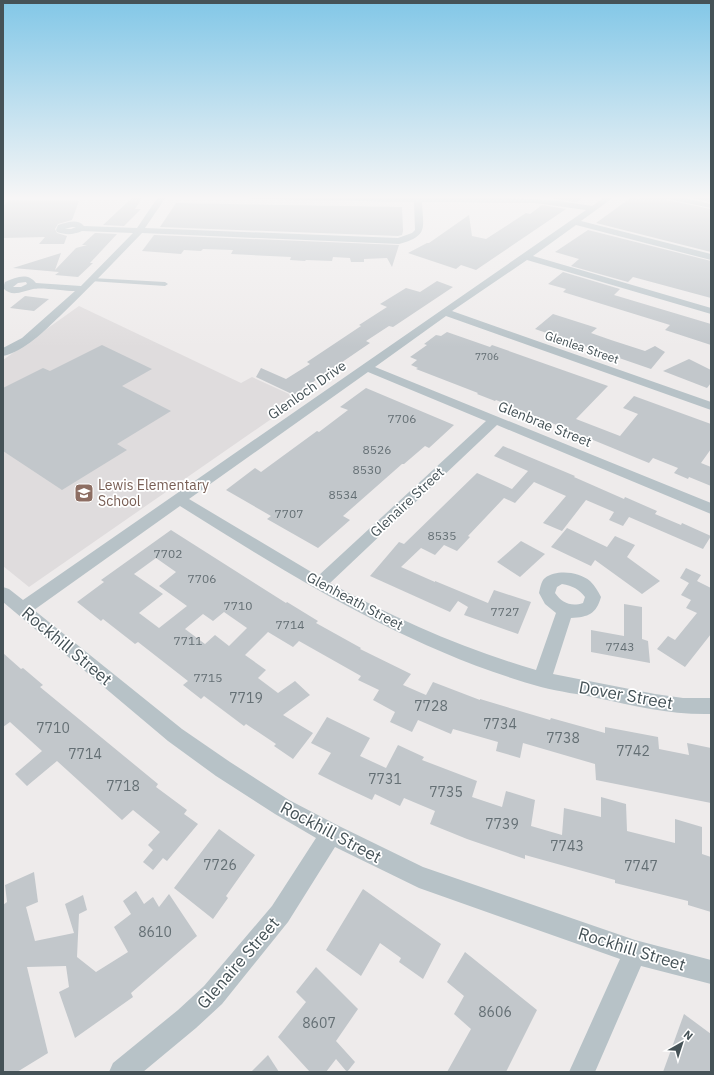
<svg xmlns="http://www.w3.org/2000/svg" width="714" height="1075" font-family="'IBM Plex Sans',sans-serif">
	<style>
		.education { fill: #dfdcdd }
		.building { fill: #c2c7cb; fill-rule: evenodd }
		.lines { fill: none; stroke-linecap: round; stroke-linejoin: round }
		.service { fill: #b7c2c7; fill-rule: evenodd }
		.minor { fill: #b7c2c7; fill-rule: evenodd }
		.labels { text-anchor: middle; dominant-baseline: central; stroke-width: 3.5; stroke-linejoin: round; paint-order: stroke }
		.far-number-label { font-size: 10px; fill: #646f74 }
		.far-street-label { font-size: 12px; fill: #455257; stroke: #fff }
		.number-label { font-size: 12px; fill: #646f74 }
		.street-label { font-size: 14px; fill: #455257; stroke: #fff }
		.education-label { font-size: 14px; fill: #785e54; stroke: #fff; text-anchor: start }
		.near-number-label { font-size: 14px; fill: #646f74 }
		.near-street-label { font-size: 17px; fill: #455257; stroke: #fff }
	</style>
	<rect width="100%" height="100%" fill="#eeebeb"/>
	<path class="education" d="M79 306 241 383 252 377 300 399 29 587 3 566V360Z"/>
	<g class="building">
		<path d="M133 197H143L135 209H141L124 226 103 225Z"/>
		<path d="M555 197H584L576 202 552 199Z"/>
		<path d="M632 197 639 199 642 197 648 198 651 197H665L667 200 711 209V252L596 223Z"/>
		<path d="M685 197H711V202Z"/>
		<path d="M10 200 79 201 72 220 58 224 55 229 57 233 67 236 64 244H39L45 237 3 238V206Z"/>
		<path d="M176 203 402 207 403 231 402 235 398 236 160 227Z"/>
		<path d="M542 205 566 209 476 270 461 265 456 269 408 253 427 243H429L469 215 472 236 486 239 526 213 530 214Z"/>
		<path d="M588 230 711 261V298L633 277 628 282 571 266 579 259 555 252Z"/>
		<path d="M95 233 117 234 90 263H93L78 277 55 275 59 272 13 268 61 253 55 270 76 248 87 245H82Z"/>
		<path d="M154 235 399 245 392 267 387 258 364 259V262H351L350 258 333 257 332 261 306 260 305 261 290 260 291 257 231 254 233 250 203 249 201 251 184 250 181 254 142 251Z"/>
		<path d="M563 272 620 289 614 295 711 324V345L665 330 670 325 563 292 566 289 548 284Z"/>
		<path d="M437 281 453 287 393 327 389 326 366 341 370 343 294 395 256 377 261 368 286 379 310 364 307 362 361 326 359 325 387 307 380 304 406 288 420 292Z"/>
		<path d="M25 296 49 299 34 311 10 308Z"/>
		<path d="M553 314 597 328 591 333 611 340 645 351 655 346 665 352 651 369 535 329Z"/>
		<path d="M447 332 490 347 492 345 608 386 576 419 620 436 638 414 623 408 634 396 711 424V449L701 463 711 467V486L689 477 688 479 674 473 678 468 653 458 649 463 496 400 495 401 477 394 478 393 416 369 418 368 411 365 417 360 410 357 427 345 424 344 436 335 441 336Z"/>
		<path d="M102 345 152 369 122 386 171 411 117 444 127 450 62 490 3 451V388L43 368 50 371Z"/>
		<path d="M689 359 711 370V383L707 388 663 371Z"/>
		<path d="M366 388 454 425 429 448 425 446 404 464H402L343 516 350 520 318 548 267 519 271 516 226 490 255 468 261 472 317 431 319 432 348 410 340 407Z"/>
		<path d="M503 446 575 476 574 477 624 499 625 497 657 511 655 514 681 525 682 523 711 536 703 549 629 517 623 526 609 520 614 512 586 500 562 531 543 523 566 496 534 482 515 503 504 498 468 536 470 537 457 551 444 545 435 555 421 548 401 567 435 582V581L488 603 494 590 531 602 518 634 464 615 468 607 458 601 450 612 370 576 399 542 404 544 477 473 512 489 528 471 494 456Z"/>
		<path d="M567 528 607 547 615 536 635 545 627 557 660 581 642 594 595 560 591 566 551 547Z"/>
		<path d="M171 530 286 603 287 602 318 621 316 623 361 648 360 649 411 674 403 685 426 695 433 682 480 700V699L550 720 551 718 605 733V727L658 737 659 749 689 755 687 743 711 748V803L596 780 595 764 523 743 520 758 496 751 498 742 453 729 451 734 418 720 412 732 390 722 395 712 373 700 379 690 358 680 361 676 299 641 293 647 268 632 245 655 266 670 258 678 278 693 295 681 310 695 283 715 313 733 293 759 274 746 276 744 246 724 244 726 204 696 201 699 183 685 188 681 138 642 135 644 103 619 101 621 77 602 104 582 101 580ZM156 558 176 572 159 586 187 606 159 628 139 613 163 594 134 574ZM224 612 247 628 229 646 215 635 205 644 185 629 203 614 213 621Z"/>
		<path d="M521 541 545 554 520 577 497 562Z"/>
		<path d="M686 568 701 575 697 581 711 588V634L685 667 657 649 668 636 675 640 697 613 686 608 691 600 681 595 689 583 680 578Z"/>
		<path d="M624 604 642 607V639L648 641 650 663 591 652V630L624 636Z"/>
		<path d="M3 653 21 669 23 668 43 685 40 687 158 784 156 787 187 810 184 814 198 824 167 861 163 858 153 870 143 862 153 850 148 845 160 832 133 810 122 820 57 761 27 786 15 774 42 751 10 722 3 727Z"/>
		<path d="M327 717 370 738 360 756 386 768 398 745 424 757 422 760 477 781 472 797 502 807 506 791 535 800 531 826 562 835 564 808 601 817V797L626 804 627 831 675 843V819L702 827V854L711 857V912L688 905V901L615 883V880L525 855V859L467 839 430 824 435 811 404 798 400 806 375 794 372 800 342 786 318 774 331 753 311 743Z"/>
		<path d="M219 829 255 855 226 896 228 898 213 919 174 888Z"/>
		<path d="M34 872 38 902 26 907 35 941 74 933 65 904 83 895 87 910 79 914 77 957 96 972 128 952 114 927 131 914 123 901 136 891 144 904 153 897 159 907 169 894 197 936 131 993 133 997 75 1038 59 992 69 987 66 966 27 967 48 1053 17 1072H3V905L7 902 5 885Z"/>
		<path d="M363 889 441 944 423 979 399 962 401 958 380 943 361 976 326 950Z"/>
		<path d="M465 952 537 1010 506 1072H447L471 1029 454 1014 464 996 447 982Z"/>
		<path d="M316 967 358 1009 336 1041 355 1062 347 1072 336 1059 326 1072H310L278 1037 306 1002 296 992Z"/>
		<path d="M684 1014 711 1034V1072H663Z"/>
		<path d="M268 1055 279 1072H251Z"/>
	</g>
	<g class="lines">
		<path class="service" d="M92 278 165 282 168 284 165 286 90 281V279Z"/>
		<g class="minor">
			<path d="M158 197H166L145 228 398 238 412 233 415 230 414 202 252 199 248 197H422L535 199 559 201 592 206 605 197H614L581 221 711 254V260L576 225 533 256 711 308V314L527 260 452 311 711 402V410L446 316 375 367 711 503V514L497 425 330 583C396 619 464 649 536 670L556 613 545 604 539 593C540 589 541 581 545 578 557 569 579 572 590 581 595 586 598 591 601 597 596 614 589 617 571 618L553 674 655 694 683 698H711V714C672 715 635 706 597 698 579 694 560 692 541 687 409 650 295 578 180 506L34 610 182 729 230 762 289 800 339 826 423 867 635 940 711 960V984L641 966 595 1072H569L620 959 419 888 335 847 288 922 222 1004 196 1028 143 1072H109L113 1063 178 1010 204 986 272 906 316 838 275 814 216 776 168 741 3 602V587L9 589 23 600 586 210 535 203 422 202C423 228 429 236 399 244L142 233C115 261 88 289 60 316 44 331 25 351 3 356V348L22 338 75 291C64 291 42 287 33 289 23 291 12 298 3 288L5 282C16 277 28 272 36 283L81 286 133 233 82 231C73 235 66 235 57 232L56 230 58 225C67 223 77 218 84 226L137 228ZM72 227H76L71 229H65ZM26 282 27 284 21 287H13L18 283ZM368 372 486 421 318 576 189 499ZM562 584C573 586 579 589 585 597L583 603C571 607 562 603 555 593L557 587Z"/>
			<path d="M666 197H679L711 204V208L667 199Z"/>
		</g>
	</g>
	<linearGradient id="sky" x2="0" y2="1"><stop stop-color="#82c7e7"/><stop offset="0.57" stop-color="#f7f6f6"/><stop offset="1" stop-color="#f7f6f6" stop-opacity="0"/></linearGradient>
	<rect width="714" height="347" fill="url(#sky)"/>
	<defs>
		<symbol id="school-square" viewBox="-11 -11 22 22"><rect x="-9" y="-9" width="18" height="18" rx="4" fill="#8d6e63" stroke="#fff"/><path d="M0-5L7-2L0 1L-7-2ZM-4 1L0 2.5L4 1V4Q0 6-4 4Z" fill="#fff"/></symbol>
	</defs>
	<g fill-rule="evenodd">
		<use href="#school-square" x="73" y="482" width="22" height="22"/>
	</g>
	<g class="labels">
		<g class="far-number-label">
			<text x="487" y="356">7706</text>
		</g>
		<g class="far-street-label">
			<text transform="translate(582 347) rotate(19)">Glenlea Street</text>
		</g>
		<g class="number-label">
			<text x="402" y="418">7706</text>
			<text x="377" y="449">8526</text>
			<text x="367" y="469">8530</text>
			<text x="343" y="494">8534</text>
			<text x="289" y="513">7707</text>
			<text x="442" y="535">8535</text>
			<text x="168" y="553">7702</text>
			<text x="202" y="578">7706</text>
			<text x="238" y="605">7710</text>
			<text x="505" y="611">7727</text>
			<text x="290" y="624">7714</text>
			<text x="188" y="640">7711</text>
			<text x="620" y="646">7743</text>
			<text x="208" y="677">7715</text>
		</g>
		<g class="street-label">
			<text transform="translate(307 390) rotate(-35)">Glenloch Drive</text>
			<text transform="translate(545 424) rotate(22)">Glenbrae Street</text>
			<text transform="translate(407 502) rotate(-43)">Glenaire Street</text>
			<text transform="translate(355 601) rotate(28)">Glenheath Street</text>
		</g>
		<g class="education-label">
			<text x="98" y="485">Lewis Elementary<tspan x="98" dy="16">School</tspan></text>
		</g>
		<g class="near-number-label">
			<text x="246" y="698">7719</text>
			<text x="431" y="706">7728</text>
			<text x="500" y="724">7734</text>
			<text x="53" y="728">7710</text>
			<text x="563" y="738">7738</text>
			<text x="633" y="751">7742</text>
			<text x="85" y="754">7714</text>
			<text x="385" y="779">7731</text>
			<text x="123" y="786">7718</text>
			<text x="446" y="792">7735</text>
			<text x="502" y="824">7739</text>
			<text x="567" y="846">7743</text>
			<text x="220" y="865">7726</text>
			<text x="641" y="866">7747</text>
			<text x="155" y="932">8610</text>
			<text x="495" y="1012">8606</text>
			<text x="319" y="1023">8607</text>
		</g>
		<g class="near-street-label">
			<text transform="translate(67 646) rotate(40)">Rockhill Street</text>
			<text transform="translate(626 695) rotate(10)">Dover Street</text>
			<text transform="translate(331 832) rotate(28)">Rockhill Street</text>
			<text transform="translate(632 949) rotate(17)">Rockhill Street</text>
			<text transform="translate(238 963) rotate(-49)">Glenaire Street</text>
		</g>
	</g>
	<rect width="714" height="1075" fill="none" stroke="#455257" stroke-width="8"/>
	<g transform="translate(682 1043) rotate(39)" stroke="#ffffff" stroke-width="3" paint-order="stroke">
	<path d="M0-3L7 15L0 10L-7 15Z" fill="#455257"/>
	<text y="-6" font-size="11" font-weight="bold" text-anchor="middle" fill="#455257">N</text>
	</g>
</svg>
